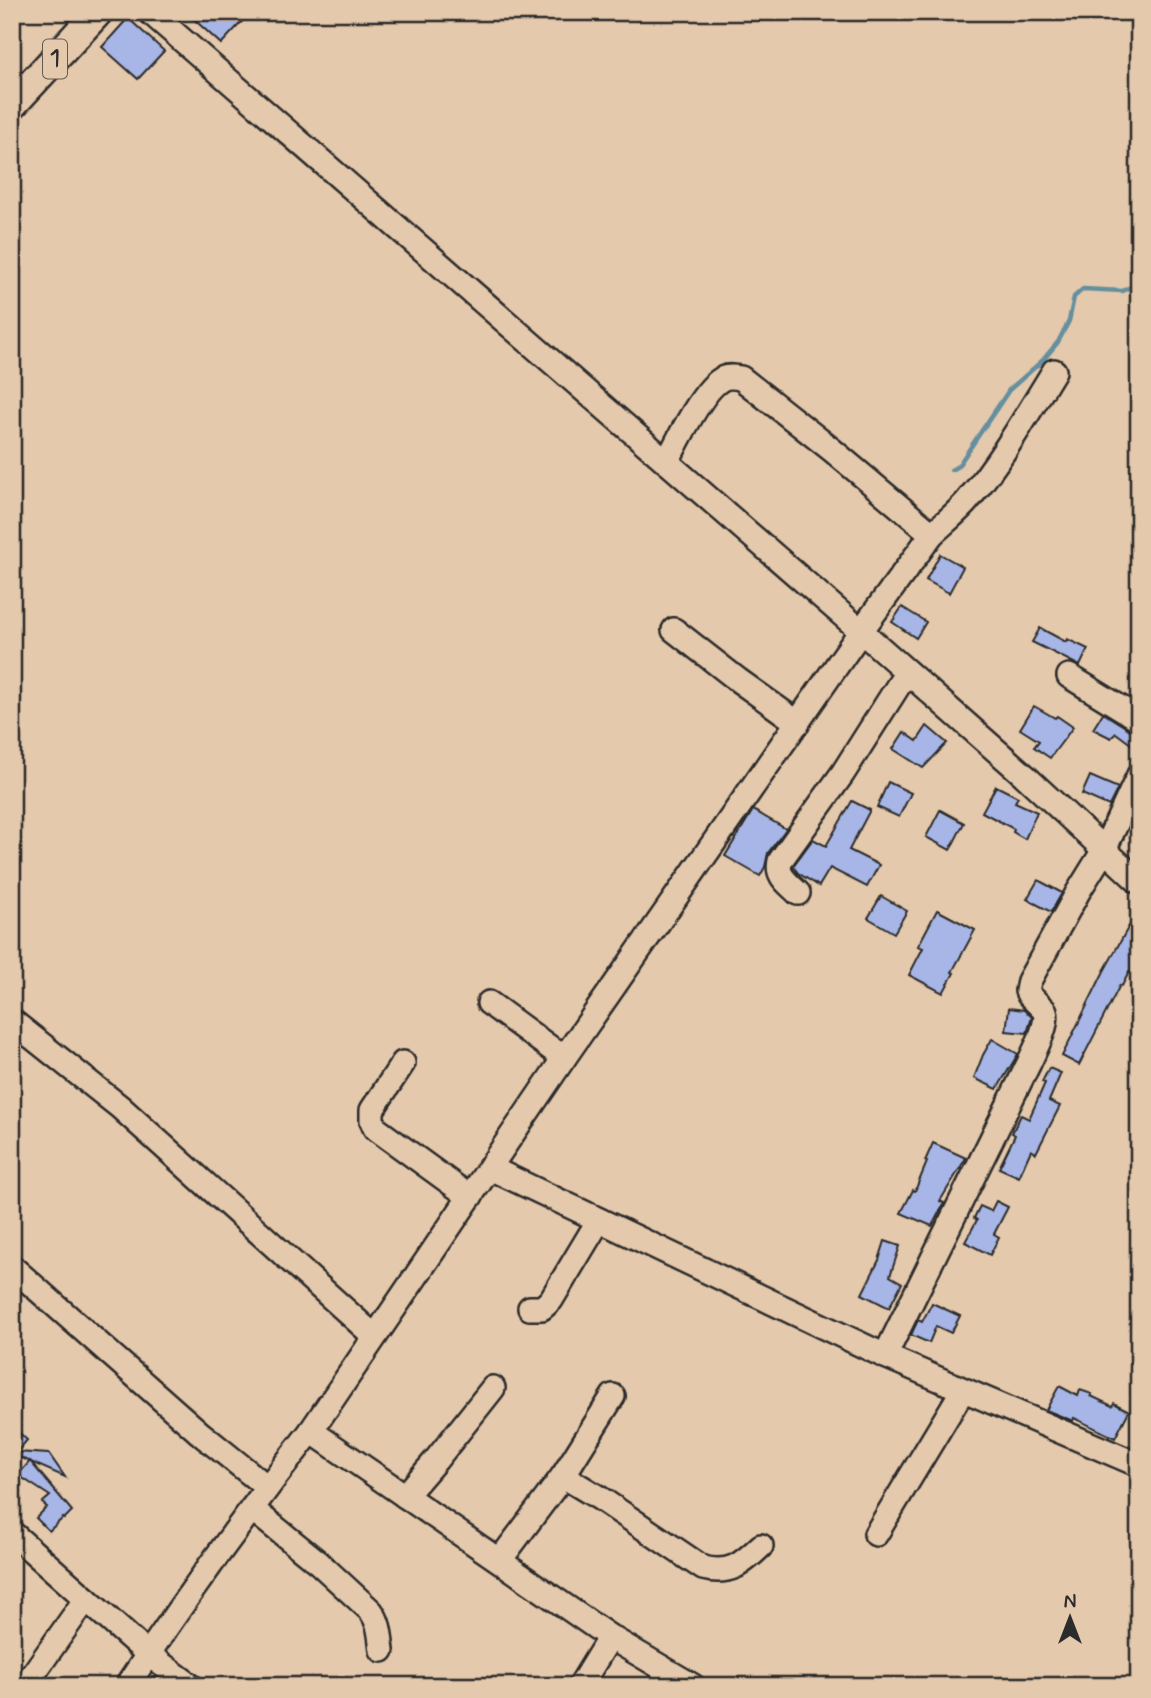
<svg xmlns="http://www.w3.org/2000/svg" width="1151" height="1698" font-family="Mynerve,sans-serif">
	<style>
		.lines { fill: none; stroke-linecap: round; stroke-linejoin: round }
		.stream { stroke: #658f9f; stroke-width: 4.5 }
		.building { fill: #a7b6e6; stroke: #2b2b2b; stroke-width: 2 }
		.minor-casing { stroke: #2b2b2b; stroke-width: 28 }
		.major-casing { stroke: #2b2b2b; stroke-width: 33 }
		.minor { stroke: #e5c9ac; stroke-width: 23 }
		.major { stroke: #e5c9ac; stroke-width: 28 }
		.labels { text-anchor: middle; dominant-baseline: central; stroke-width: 5; stroke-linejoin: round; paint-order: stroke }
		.shield { fill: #e5c9ac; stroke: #635a52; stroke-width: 2 }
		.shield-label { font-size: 23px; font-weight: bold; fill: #2b2b2b }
	</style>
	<rect width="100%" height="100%" fill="#e5c9ac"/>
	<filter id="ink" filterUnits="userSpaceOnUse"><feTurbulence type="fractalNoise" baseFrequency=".0143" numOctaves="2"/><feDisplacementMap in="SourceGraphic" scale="14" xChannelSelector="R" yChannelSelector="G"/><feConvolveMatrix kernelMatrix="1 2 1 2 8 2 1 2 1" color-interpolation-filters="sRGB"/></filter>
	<g filter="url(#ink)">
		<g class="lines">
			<path class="stream" d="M951 470 958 466 1009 390 1043 360 1058 342 1069 321 1074 297 1083 289 1122 291 1131 287 1139 275"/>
		</g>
		<g class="building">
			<path d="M186 12H251L221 44Z"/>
			<path d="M128 18 164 51 138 79 102 47Z"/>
			<path d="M940 554 963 567 949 593 926 580Z"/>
			<path d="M902 607 926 622 916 638 892 622Z"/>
			<path d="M1040 628 1066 642 1067 639 1088 649 1080 666 1032 642Z"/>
			<path d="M1034 706 1055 718 1057 716 1073 727 1050 758 1034 747 1039 741 1020 729Z"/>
			<path d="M1103 713 1132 731 1139 733V750L1116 733 1111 738 1093 729Z"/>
			<path d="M927 726 947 743 923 768 893 749 904 732 917 741Z"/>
			<path d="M1090 776 1118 788 1109 806 1082 794Z"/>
			<path d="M888 782 911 793 899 817 877 807Z"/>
			<path d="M996 786 1018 797 1015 802 1037 812 1025 839 1013 832 1014 829 982 812Z"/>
			<path d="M852 801 870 810 849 850 879 865 867 887 830 868 819 886 798 873 793 866 813 839 826 846Z"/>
			<path d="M753 810 786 829 768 853 765 867 760 876 725 856Z"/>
			<path d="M940 810 964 823 950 850 926 837Z"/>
			<path d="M1038 880 1062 893 1051 912 1027 899Z"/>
			<path d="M881 896 907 911 894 933 868 918Z"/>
			<path d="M1139 908V976L1129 972 1122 986 1120 985 1079 1065 1062 1056 1104 971Z"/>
			<path d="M937 910 975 930 952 972 954 973 943 993 909 975 923 948 918 946Z"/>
			<path d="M1009 1008 1024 1010 1032 1017 1027 1033 1006 1031Z"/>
			<path d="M992 1039 1018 1054 997 1089 974 1078 983 1055Z"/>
			<path d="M1049 1068 1061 1073 1049 1101 1060 1106 1036 1153 1031 1150 1019 1177 999 1168 1015 1135 1012 1133 1021 1115 1029 1119 1045 1083 1042 1082Z"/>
			<path d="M933 1143 966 1158 940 1201 944 1203 932 1226 901 1213 913 1190 915 1191 927 1162 925 1161Z"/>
			<path d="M996 1201 1008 1207 994 1234 999 1237 990 1255 965 1242 977 1220 974 1218 980 1206 991 1211Z"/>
			<path d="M885 1241 900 1246 890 1276 902 1283 889 1308 862 1294 879 1260Z"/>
			<path d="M932 1303 960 1316 951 1333 936 1326 929 1343 911 1335 918 1320 922 1322Z"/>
			<path d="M1059 1386 1078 1396 1080 1390 1092 1394 1091 1396 1112 1406 1114 1403 1129 1411 1115 1438 1074 1418 1073 1421 1046 1410Z"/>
			<path d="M12 1426 27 1440 17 1452 49 1454 65 1477 15 1455 12 1458Z"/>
			<path d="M30 1461 72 1511 64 1519 63 1518 49 1531 36 1518 47 1507 42 1503 50 1496 18 1475Z"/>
		</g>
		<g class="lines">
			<defs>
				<g id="minor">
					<path d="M150 12 861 631 1024 775 1139 882"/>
					<path d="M932 534C944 523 958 512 968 500 1001 460 1027 415 1054 371"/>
					<path d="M674 630 738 680 798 723"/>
					<path d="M1069 676 1139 719"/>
					<path d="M798 893C788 883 776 876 780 861L843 773 907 672"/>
					<path d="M489 1003 564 1058"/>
					<path d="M12 1021 120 1107 374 1336"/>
					<path d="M403 1063 372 1110V1121L375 1128 470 1197"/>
					<path d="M490 1168 885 1356 1139 1465"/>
					<path d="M12 1267 201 1434 267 1487"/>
					<path d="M530 1308H542L551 1300 599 1220"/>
					<path d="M885 1356 1029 1063C1035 1049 1049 1025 1045 1011L1029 995 1027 991 1029 981 1078 892 1104 850 1139 775"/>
					<path d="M311 1431 610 1637 693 1686"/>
					<path d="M563 1476 613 1396"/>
					<path d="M405 1496 436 1460 493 1388"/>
					<path d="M252 1509 319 1563 371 1611C380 1623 380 1636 382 1650"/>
					<path d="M12 1533 148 1654 191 1686"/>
					<path d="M876 1534 963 1390"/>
					<path d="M500 1560 563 1476 601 1499 703 1568C730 1575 742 1564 761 1546"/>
					<path d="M31 1677 86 1599"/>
					<path d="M127 1686C185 1598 247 1513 311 1431L564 1058 861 631 932 534 832 450 741 378C735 377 729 376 724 378 704 386 677 442 667 462"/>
					<path d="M580 1686 610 1637"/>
				</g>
				<path id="major" d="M12 105 98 12"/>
			</defs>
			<use href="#minor" class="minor-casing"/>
			<use href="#major" class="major-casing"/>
			<use href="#minor" class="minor"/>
			<use href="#major" class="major"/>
		</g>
	</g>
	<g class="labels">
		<rect class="shield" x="43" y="39.5" width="24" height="39" rx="5"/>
		<g class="shield-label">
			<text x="55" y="59">1</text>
		</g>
	</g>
	<rect width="1151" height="1698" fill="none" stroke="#e5c9ac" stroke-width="42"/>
	<rect x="21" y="21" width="1109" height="1656" fill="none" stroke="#2b2b2b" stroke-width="2.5" filter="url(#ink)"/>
	<g transform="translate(1070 1618)" stroke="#e5c9ac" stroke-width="5" paint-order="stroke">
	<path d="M0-5L12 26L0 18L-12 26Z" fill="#2b2b2b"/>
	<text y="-10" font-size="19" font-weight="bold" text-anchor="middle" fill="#2b2b2b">N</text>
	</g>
</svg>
